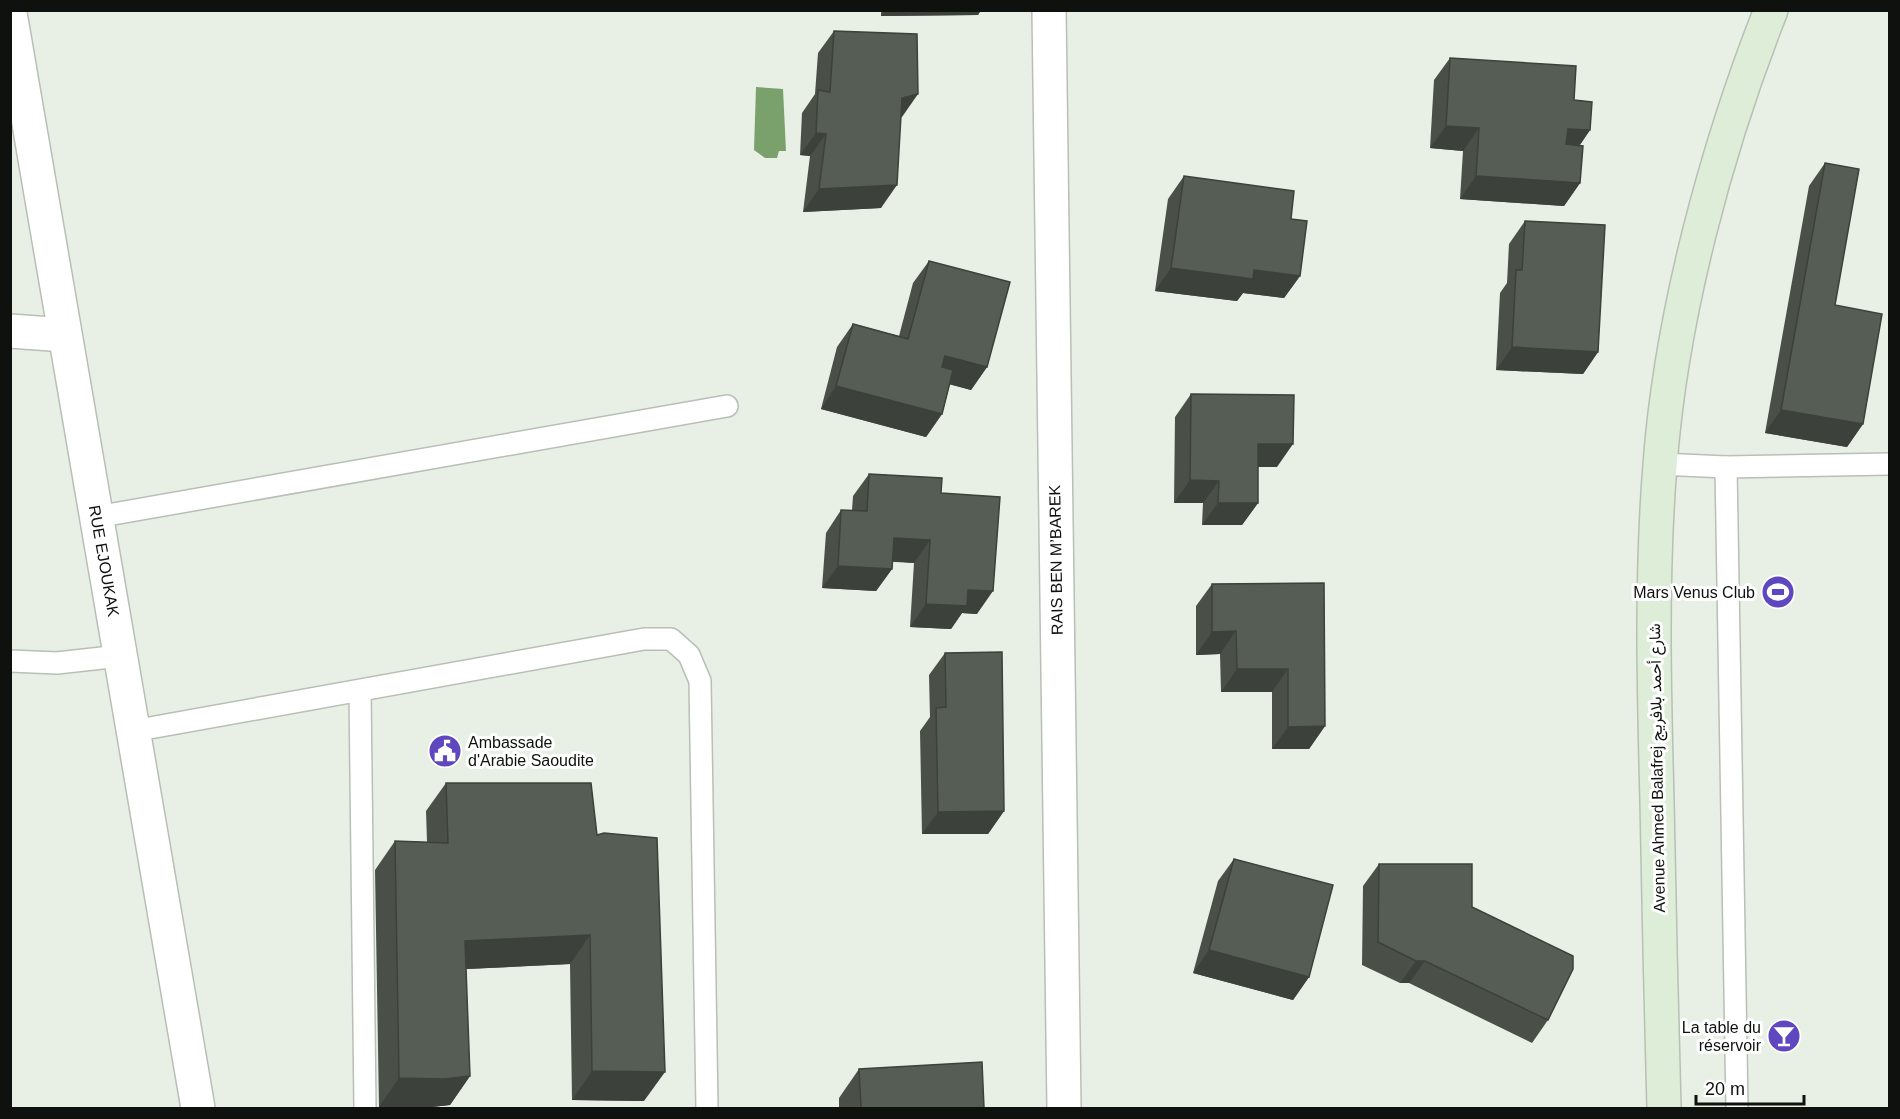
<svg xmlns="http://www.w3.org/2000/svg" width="1900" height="1119" font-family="Helvetica,Vazirmatn,sans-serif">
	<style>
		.water { fill: #7aa16b }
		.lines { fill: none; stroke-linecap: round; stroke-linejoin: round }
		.service-casing { stroke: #b8bfb5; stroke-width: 24 }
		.minor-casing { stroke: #b8bfb5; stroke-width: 36 }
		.secondary-casing { stroke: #b8bfb5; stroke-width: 36 }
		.service { stroke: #fff; stroke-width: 21 }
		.minor { stroke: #fff; stroke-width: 33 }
		.secondary { stroke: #ddedd7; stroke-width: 33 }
		.wall { fill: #4a5048 }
		.shaded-wall { fill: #3c413b }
		.building { fill: #565d54; stroke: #3c413b; stroke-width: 1.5 }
		.labels { text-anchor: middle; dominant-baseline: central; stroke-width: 6; stroke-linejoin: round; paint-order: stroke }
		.street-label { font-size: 16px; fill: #0e110d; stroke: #fff }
		.poi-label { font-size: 16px; fill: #0e110d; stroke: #fff; text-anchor: end }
	</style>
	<rect width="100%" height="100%" fill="#e8f0e5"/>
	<path class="water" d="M756 87 783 89 786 151H779L777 158H765L754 150Z"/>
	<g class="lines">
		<defs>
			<g id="service">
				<path d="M1660 464 1726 467 1890 464"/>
				<path d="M1726 467 1737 1108"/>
				<path d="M96 517 727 406"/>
				<path d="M10 661 57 663 120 656"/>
				<path d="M360 691 365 1108"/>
				<path d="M133 731 644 639H671L689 655 700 681 707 1108"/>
			</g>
			<g id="minor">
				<path d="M1049 10 1064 1108"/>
				<path d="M10 13 198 1108"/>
				<path d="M10 331 65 335"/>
			</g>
			<path id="secondary" d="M1664 1108C1661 1006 1659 903 1657 801 1654 689 1651 577 1660 465 1671 317 1716 149 1771 10"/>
		</defs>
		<use href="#service" class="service-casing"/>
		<use href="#minor" class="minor-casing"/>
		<use href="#secondary" class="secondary-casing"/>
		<use href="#service" class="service"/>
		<use href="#minor" class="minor"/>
		<use href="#secondary" class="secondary"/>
	</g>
	<g class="wall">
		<path d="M881 10H981L978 15 881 16Z"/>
		<path d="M834 31 902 117H901L881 208 803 212 810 156 800 155 802 113 815 94 818 53Z"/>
		<path d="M1450 58 1574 100 1590 130 1580 145V183L1564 206 1460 199 1463 151 1430 148 1434 80Z"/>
		<path d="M1825 163 1835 305 1863 424 1847 447 1765 433 1809 186Z"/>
		<path d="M1184 176 1291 219 1300 276 1284 298 1243 293 1237 301 1155 291 1168 199Z"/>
		<path d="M1525 221 1598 352 1583 374 1496 370 1500 293 1507 283 1509 244Z"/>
		<path d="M929 261 987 367 971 390 950 384 942 414 926 437 821 409 837 347 853 324 899 336 913 283Z"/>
		<path d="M1191 394 1277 467H1258V503L1242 525H1202L1203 503H1174L1175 417Z"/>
		<path d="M869 474 941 493 977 614 962 613 951 629 910 627 914 563 893 561 892 569 876 591 822 588 826 533 841 510H852L853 496Z"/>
		<path d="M1324 583 1325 726 1309 749H1272V692H1221L1220 654 1196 655V606L1212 584Z"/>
		<path d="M945 653 1004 811 988 834H922L920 731 930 717 929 675Z"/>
		<path d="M446 783 597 835 644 1101 572 1100 570 964 466 969 470 1076 450 1105 423 1108 379 1107 375 870 395 841 427 842 426 811Z"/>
		<path d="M1234 859 1309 977 1293 1000 1193 973 1218 881Z"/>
		<path d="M1379 864 1472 907 1548 1020 1532 1043 1409 983H1400L1362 965 1363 886Z"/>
		<path d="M859 1069 984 1108H839V1098Z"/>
	</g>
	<g class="shaded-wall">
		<path d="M885 10H981L978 15 881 16Z"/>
		<path d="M918 94 902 117 886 121 902 98Z"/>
		<path d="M1446 126 1479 128 1463 151 1430 148Z"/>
		<path d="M1568 129 1590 130 1574 153 1552 151Z"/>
		<path d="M816 133 826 134 810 156 800 155Z"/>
		<path d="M1476 176 1580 183 1564 206 1460 199Z"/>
		<path d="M897 185 881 208 803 212 819 189Z"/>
		<path d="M1171 268 1254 270 1300 276 1284 298 1243 293 1237 301 1155 291Z"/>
		<path d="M1512 347 1598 352 1583 374 1496 370Z"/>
		<path d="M945 356 987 367 971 390 929 379Z"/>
		<path d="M836 386 942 414 926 437 821 409Z"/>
		<path d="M1781 410 1863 424 1847 447 1765 433Z"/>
		<path d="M1258 444H1293L1277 467H1242Z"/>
		<path d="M1190 480 1219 481 1203 503H1174Z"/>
		<path d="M1218 503H1258L1242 525H1202Z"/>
		<path d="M894 538 930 540 914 563 878 561Z"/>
		<path d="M838 566 892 569 876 591 822 588Z"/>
		<path d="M968 590 993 591 977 614 962 613 951 629 910 627 926 604Z"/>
		<path d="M1236 631 1220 654 1196 655 1212 632Z"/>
		<path d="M1237 669H1288L1272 692H1221Z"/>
		<path d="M1325 726 1309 749H1272L1288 727Z"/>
		<path d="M1004 811 988 834H922L938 812Z"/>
		<path d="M590 935 570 964 445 970 465 941Z"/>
		<path d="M1209 950 1309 977 1293 1000 1193 973Z"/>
		<path d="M1416 961H1425L1409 983H1400Z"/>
		<path d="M592 1071 665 1072 644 1101 572 1100Z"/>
		<path d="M470 1076 450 1105 423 1108 379 1107 399 1078Z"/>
	</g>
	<g class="building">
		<path d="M834 31 917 34 918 94 902 98 897 185 819 189 826 134 816 133 818 90 830 92Z"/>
		<path d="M1450 58 1576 66 1574 100 1592 102 1590 130 1568 129 1566 144 1583 146 1580 183 1476 176 1479 128 1446 126Z"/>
		<path d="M1825 163 1859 169 1835 305 1882 314 1863 424 1781 410Z"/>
		<path d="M1184 176 1294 191 1291 219 1307 221 1300 276 1254 270 1253 279 1171 268Z"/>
		<path d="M1525 221 1605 225 1598 352 1512 347 1516 270H1522Z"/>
		<path d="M929 261 1010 282 987 367 945 356 942 367 953 370 942 414 836 386 853 324 908 339Z"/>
		<path d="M1191 394 1294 395 1293 444H1258V503H1218L1219 481 1190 480Z"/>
		<path d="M869 474 942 478 941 493 1000 497 993 591 968 590 967 606 926 604 930 540 894 538 892 569 838 566 841 510 867 511Z"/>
		<path d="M1324 583 1325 726 1288 727V669H1237L1236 631 1212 632V584Z"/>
		<path d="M1002 652 1004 811 938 812 936 708 946 707 945 653Z"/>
		<path d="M446 783H591L597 835 604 833 657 838 665 1072 592 1071 590 935 465 941 470 1076 444 1079 399 1078 395 841 448 843Z"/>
		<path d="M1234 859 1333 885 1309 977 1209 950Z"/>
		<path d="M1379 864H1472V907L1573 956V969L1548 1020 1425 961H1416L1378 942Z"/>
		<path d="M982 1062 984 1108H861L859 1069Z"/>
	</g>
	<defs>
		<symbol id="stadium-disc" viewBox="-11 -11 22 22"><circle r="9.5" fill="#5f47bf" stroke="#fff"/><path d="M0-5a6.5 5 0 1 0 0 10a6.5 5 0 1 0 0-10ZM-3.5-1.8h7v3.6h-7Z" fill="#fff"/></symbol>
		<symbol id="civic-disc" viewBox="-11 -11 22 22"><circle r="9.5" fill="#5f47bf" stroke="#fff"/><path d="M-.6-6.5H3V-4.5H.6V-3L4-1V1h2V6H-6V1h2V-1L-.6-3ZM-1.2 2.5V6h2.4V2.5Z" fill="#fff"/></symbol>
		<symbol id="bar-disc" viewBox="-11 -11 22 22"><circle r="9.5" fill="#5f47bf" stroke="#fff"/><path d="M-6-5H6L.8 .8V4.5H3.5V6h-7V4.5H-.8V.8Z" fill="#fff"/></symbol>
	</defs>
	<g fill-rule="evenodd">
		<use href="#stadium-disc" x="1759" y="573" width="38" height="38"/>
		<use href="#civic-disc" x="426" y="732" width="38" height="38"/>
		<use href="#bar-disc" x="1765" y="1017" width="38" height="38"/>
	</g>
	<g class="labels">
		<g class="street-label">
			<text transform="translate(1056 560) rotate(-91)">RAIS BEN M’BAREK</text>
			<text transform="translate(104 561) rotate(80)">RUE EJOUKAK</text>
			<text transform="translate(1657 768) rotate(-91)">Avenue Ahmed Balafrej شارع أحمد بلافريج</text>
		</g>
		<g class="poi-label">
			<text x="1755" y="592">Mars Venus Club</text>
			<text x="468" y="742" text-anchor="start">Ambassade<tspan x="468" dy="18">d'Arabie Saoudite</tspan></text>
			<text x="1761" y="1027">La table du<tspan x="1761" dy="18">réservoir</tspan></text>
		</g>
	</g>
	<rect width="1900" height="1119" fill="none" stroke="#0e110d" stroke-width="24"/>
	<path d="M1696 1095v9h108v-9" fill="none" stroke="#0e110d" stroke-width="3"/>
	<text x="1705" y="1095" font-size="18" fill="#0e110d" stroke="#ffffff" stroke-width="4.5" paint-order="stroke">20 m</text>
</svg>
